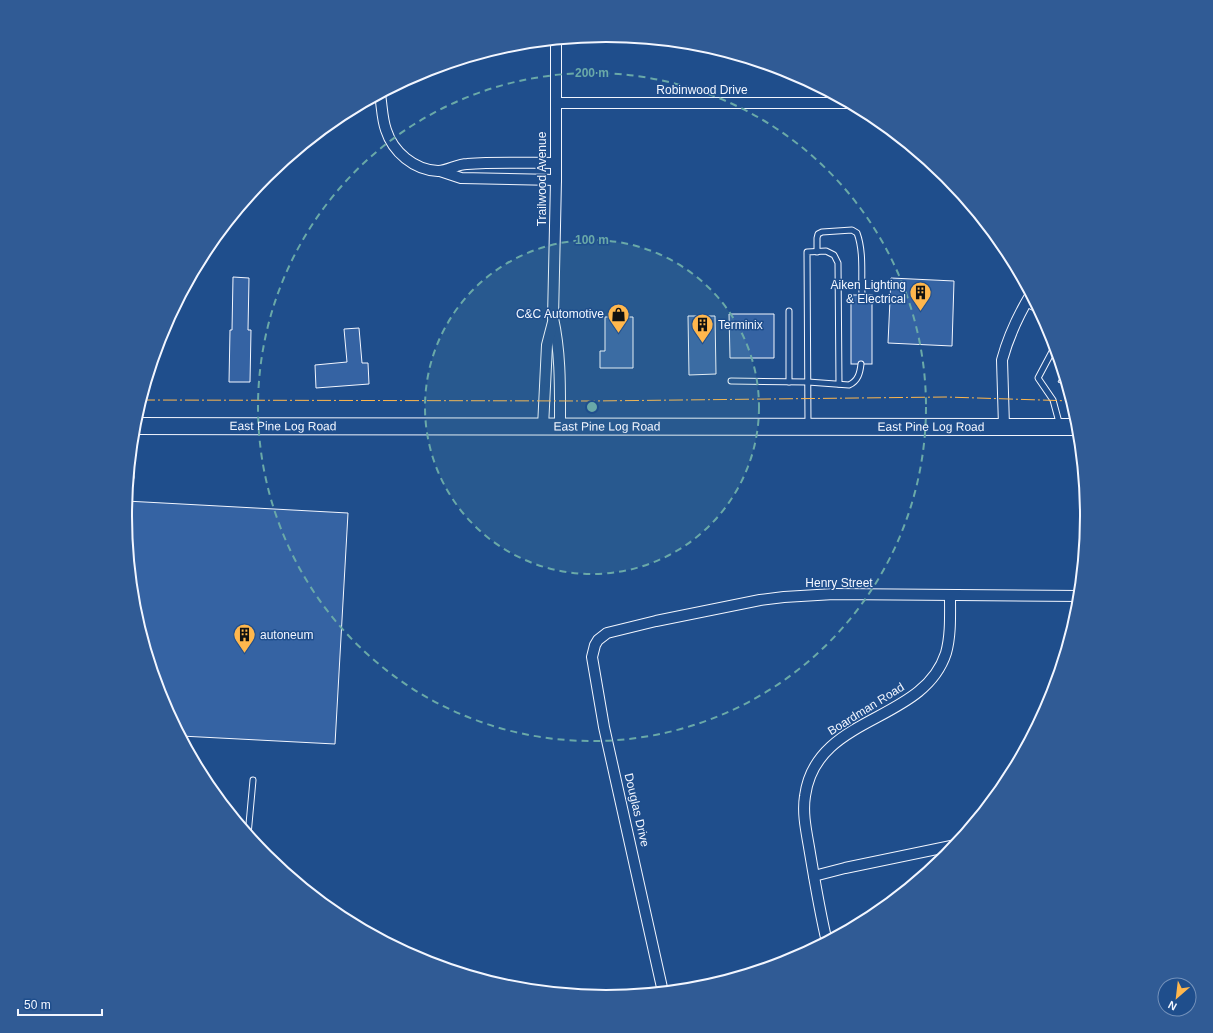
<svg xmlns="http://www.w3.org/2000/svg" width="1213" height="1033" font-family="Arial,sans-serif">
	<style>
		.building { fill: #3563a3; stroke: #f2f6ff }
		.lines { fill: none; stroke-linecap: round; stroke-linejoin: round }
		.service-casing { stroke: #f2f6ff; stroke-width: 7 }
		.minor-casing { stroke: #f2f6ff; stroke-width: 12 }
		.primary-casing { stroke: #f2f6ff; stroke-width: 18 }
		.service { stroke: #1f4e8c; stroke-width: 5 }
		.minor { stroke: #1f4e8c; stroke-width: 10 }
		.primary { stroke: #1f4e8c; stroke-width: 16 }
		.power { stroke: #ffb74d; stroke-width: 1; stroke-dasharray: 14 3 2 3; stroke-linecap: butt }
		.ring { fill: none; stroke: #6aa9a8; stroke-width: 2; stroke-dasharray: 7 5 }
		.labels { text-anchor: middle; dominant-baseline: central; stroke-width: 3; stroke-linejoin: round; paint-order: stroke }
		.street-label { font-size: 12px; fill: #f2f6ff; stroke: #1f4e8c }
		.poi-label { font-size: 12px; fill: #f2f6ff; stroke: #1f4e8c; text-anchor: end }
		.rim { fill: none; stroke: #f2f6ff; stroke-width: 2 }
		.centre { fill: #6aa9a8; stroke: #1f4e8c; stroke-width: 2 }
		.ring-label { font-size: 12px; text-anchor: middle; font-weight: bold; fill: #6aa9a8; stroke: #1f4e8c; stroke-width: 3; stroke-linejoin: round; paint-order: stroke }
	</style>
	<rect width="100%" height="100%" fill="#1f4e8c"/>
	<g class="building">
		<path d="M233 277 249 278 248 330H251L250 382H229L230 330H232Z"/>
		<path d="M891 278 954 281 952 346 888 343Z"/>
		<rect x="851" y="295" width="21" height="69"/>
		<path d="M729 314H774V358H730Z"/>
		<path d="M688 316H715L716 374 689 375Z"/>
		<path d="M605 317H633V368H600V351H605Z"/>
		<path d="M359 328 362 363H368L369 384 316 388 315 365 347 362 344 329Z"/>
		<path d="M1063 372 1067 385V386L1058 382Z"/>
		<path d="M126 501 348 513 335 744 181 736 162 701 134 610 125 516Z"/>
	</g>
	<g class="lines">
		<defs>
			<g id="service">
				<path d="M817 252V238L818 234 822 232 852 230 857 233C864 252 861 275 862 295"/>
				<path d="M1025 303 1040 311"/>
				<path d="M789 311V382"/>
				<path d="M1055 346 1038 378 1053 400 1060 426"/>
				<path d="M731 381 808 382 849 385C858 381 860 373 861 364"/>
				<path d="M808 424 807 252 826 251 834 255 838 263 839 384"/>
				<path d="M129 477H131"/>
				<path d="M248 835 253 780"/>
			</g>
			<g id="minor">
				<path d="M556 40V180L553 318C561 354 560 390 560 427"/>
				<path d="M380 94C382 106 382 119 386 130 393 152 414 170 438 171 448 171 457 164 467 164 497 162 526 163 556 163"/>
				<path d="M556 103H849"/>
				<path d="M440 171 461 178 556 180"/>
				<path d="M1004 426 1002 360C1008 338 1019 314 1031 294"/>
				<path d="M543 427 547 345 553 322"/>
				<path d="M814 876 845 868 956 845"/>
				<path d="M827 942C820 913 815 883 810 853 807 834 802 815 805 796 816 714 923 724 946 653 951 635 950 615 950 596"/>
				<path d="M663 992 604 727 592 657 595 645 598 640 607 633 656 621 760 600 784 597 834 594 1080 596"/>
			</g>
			<g id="primary">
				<path id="s1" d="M134 426 1079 427"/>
			</g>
		</defs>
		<use href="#service" class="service-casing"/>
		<use href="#minor" class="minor-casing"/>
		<use href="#primary" class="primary-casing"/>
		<use href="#service" class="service"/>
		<use href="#minor" class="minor"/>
		<use href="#primary" class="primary"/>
		<path class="power" d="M141 400 592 401 946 397 1072 401"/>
	</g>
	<circle cx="592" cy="407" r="167" fill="#6aa9a8" fill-opacity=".12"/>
	<g class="ring">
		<circle cx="592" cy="407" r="167"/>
		<circle cx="592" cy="407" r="334"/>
	</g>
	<defs>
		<symbol id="building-pin" viewBox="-11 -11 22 30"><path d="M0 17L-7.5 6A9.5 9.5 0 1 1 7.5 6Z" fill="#ffb74d" stroke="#1f4e8c"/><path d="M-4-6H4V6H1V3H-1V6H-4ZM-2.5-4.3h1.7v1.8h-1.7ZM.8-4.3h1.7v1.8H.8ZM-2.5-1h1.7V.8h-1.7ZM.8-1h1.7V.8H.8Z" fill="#111"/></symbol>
		<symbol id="shop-pin" viewBox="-11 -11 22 30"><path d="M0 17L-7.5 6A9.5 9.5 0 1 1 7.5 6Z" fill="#ffb74d" stroke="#1f4e8c"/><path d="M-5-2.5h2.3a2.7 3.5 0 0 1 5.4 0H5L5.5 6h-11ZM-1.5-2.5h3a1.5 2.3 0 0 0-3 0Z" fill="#111"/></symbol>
	</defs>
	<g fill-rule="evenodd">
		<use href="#building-pin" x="908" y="280" width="25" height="34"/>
		<use href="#shop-pin" x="606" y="302" width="25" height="34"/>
		<use href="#building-pin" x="690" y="312" width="25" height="34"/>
		<use href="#building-pin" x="232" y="622" width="25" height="34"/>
	</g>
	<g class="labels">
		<g class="street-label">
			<text x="702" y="90">Robinwood Drive</text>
			<text transform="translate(542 179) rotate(-90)">Trailwood Avenue</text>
			<text stroke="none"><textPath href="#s1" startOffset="149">East Pine Log Road</textPath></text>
			<text stroke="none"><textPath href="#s1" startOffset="797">East Pine Log Road</textPath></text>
			<text stroke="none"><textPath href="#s1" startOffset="473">East Pine Log Road</textPath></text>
			<text x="839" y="583">Henry Street</text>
			<text transform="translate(866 709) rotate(-32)">Boardman Road</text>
			<text transform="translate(637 810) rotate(77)">Douglas Drive</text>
		</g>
		<g class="poi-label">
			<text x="906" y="285">Aiken Lighting<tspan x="906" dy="14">&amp; Electrical</tspan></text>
			<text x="604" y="314">C&amp;C Automotive</text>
			<text x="718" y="325" text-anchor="start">Terminix</text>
			<text x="260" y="635" text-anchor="start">autoneum</text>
		</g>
	</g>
	<path d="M0 0H1213V1033H0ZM132 516a474 474 0 1 1 948 0a474 474 0 1 1-948 0Z" fill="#305b95" fill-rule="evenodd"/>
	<path class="rim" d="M132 516a474 474 0 1 1 948 0a474 474 0 1 1-948 0Z"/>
	<circle cx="592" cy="407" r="6" class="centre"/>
	<g class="ring-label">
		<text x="592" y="77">200 m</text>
		<text x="592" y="244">100 m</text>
	</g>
	<g transform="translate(1177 997) rotate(208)"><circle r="19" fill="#1f4e8c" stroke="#7391ba"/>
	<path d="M0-3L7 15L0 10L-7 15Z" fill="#ffb74d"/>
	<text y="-6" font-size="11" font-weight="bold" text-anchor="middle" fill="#f2f6ff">N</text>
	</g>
	<path d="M18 1009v6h84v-6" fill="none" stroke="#f2f6ff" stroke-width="2"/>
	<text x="24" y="1009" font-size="12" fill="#f2f6ff" stroke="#1f4e8c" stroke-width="3" paint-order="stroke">50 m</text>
</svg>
